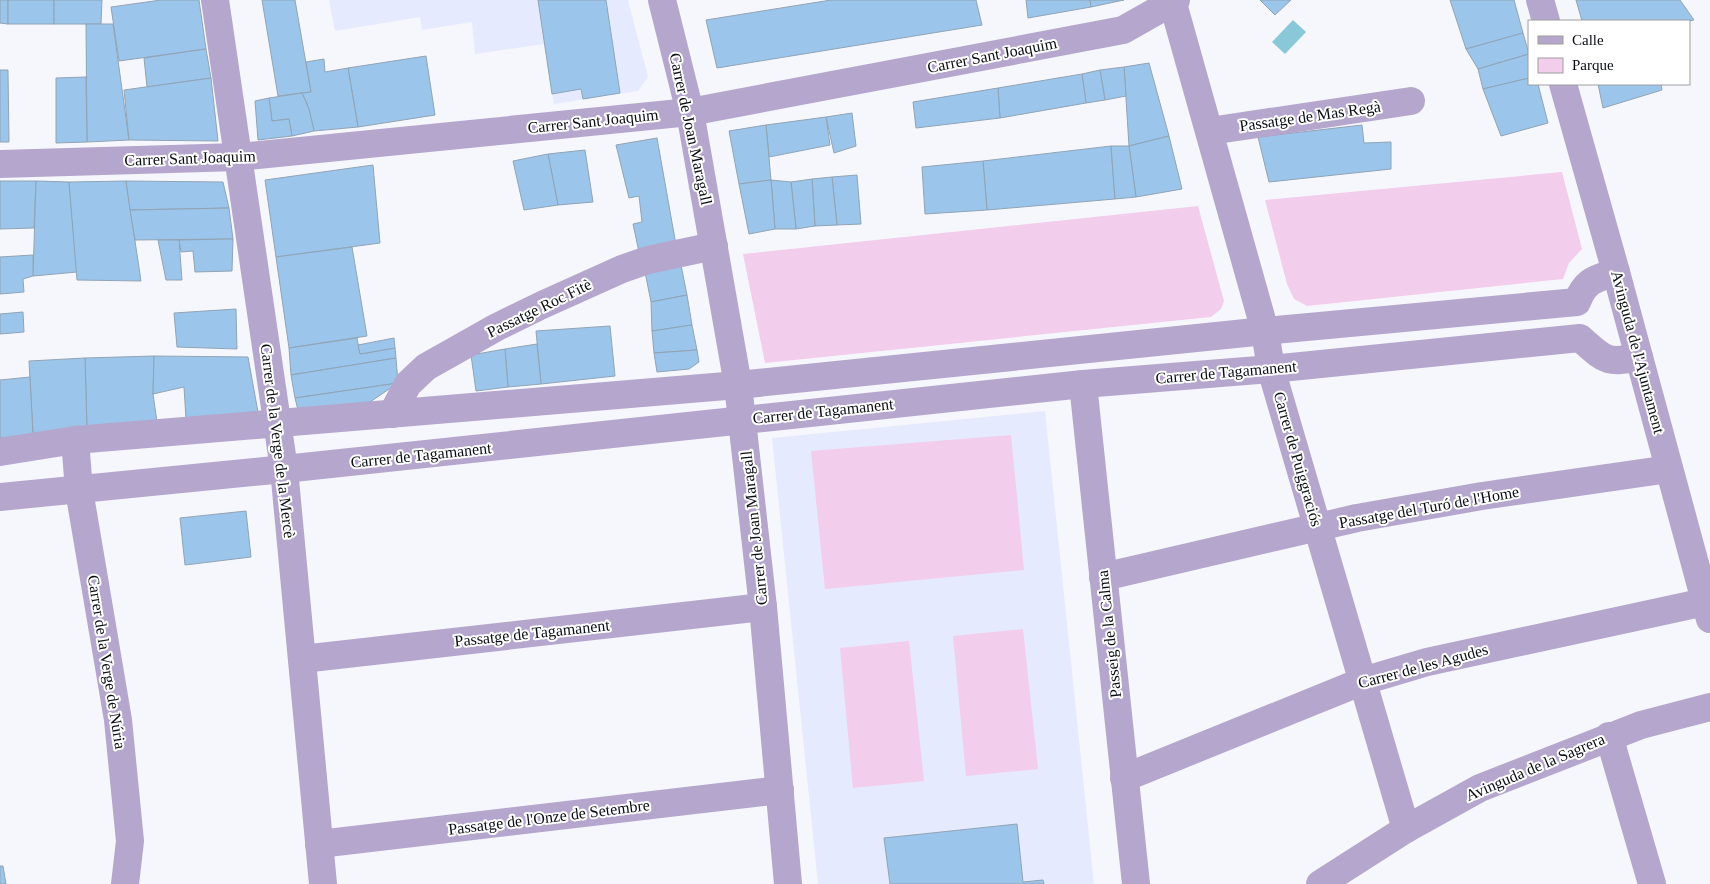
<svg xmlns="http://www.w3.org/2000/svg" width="1710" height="884" font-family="'Times New Roman',serif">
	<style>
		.built { fill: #e5eafe }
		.green { fill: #f2cdec }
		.water { fill: #89c8d9 }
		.building { fill: #9bc5ea; stroke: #90a4b6 }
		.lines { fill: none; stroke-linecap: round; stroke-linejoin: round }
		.minor { stroke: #b5a6cd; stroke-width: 28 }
		.labels { text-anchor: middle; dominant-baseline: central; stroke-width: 4; stroke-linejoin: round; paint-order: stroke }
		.street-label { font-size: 16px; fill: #0a0c14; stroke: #fff }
	</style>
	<rect width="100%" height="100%" fill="#f6f7fc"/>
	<g class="built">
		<path d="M329 0H628L648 77 638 91 554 104 544 44 475 54 472 22 422 30 420 17 335 31Z"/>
		<path d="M1045 411 1094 884H818L772 438Z"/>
	</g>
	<g class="green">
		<path d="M1562 172 1582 249 1569 263 1563 279 1307 306 1294 299 1287 284 1265 200Z"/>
		<path d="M1198 206 1224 301 1221 309 1211 317 765 363 743 254Z"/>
		<path d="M1011 435 1024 570 825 589 811 451Z"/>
		<path d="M1023 629 1038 769 966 776 953 636Z"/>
		<path d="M909 641 924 781 853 788 840 648Z"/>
	</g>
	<path class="water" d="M1293 20 1306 32 1285 54 1272 42Z"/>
	<g class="building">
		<path d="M0 0H8V24L0 23Z"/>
		<rect x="8" y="0" width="46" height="24"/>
		<path d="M54 0H102L101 24H54Z"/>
		<path d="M161 0H199L206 49 119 61 111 7Z"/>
		<path d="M262 0H295L311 92 278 96Z"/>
		<path d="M538 0H606L620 93 583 99 581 89 552 94Z"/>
		<path d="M831 0H976L982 25 717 68 706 20Z"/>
		<path d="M1026 0H1090L1091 7 1028 18Z"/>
		<path d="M1090 0H1124L1091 7Z"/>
		<path d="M1260 0H1291L1275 15Z"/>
		<path d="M1450 0H1514L1523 33 1466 49Z"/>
		<path d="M1576 0H1680L1694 20 1689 21H1582Z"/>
		<path d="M86 24H113L129 140 87 142Z"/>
		<path d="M1523 33 1529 54 1478 69 1466 49Z"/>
		<path d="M206 49 211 78 147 87 144 58Z"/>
		<path d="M1529 54V78L1483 89 1478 69Z"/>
		<path d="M426 56 435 115 358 127 348 68Z"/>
		<path d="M324 59 325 72 348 68 358 127 314 131 309 109 302 93 311 92 306 62Z"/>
		<path d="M1149 63 1169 136 1129 146 1124 67Z"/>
		<path d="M1124 67 1126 96 1105 100 1100 70Z"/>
		<path d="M0 70H8L9 142H0Z"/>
		<path d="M1100 70 1105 100 1086 103 1082 74Z"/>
		<path d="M1082 74 1086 103 1000 118 998 88Z"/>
		<path d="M86 77 87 142 56 143V78Z"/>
		<path d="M211 78 218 141 129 140 124 90Z"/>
		<path d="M1529 78V84H1538L1548 123 1501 136 1483 89Z"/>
		<path d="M1598 84H1661L1662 90 1603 108Z"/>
		<path d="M998 88 1000 118 916 128 913 102Z"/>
		<path d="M302 93 309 109 314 131 292 136 289 119 272 121 269 98Z"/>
		<path d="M269 98 272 121 289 119 292 136 258 140 255 101Z"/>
		<path d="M852 113 856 146 834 153 826 117Z"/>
		<path d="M826 117 830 145 769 157 766 125Z"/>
		<path d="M766 125 771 180 739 184 729 131Z"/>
		<path d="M1362 125 1364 143 1391 142V169L1269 182 1258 137Z"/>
		<path d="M1169 136 1182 189 1136 197 1129 146Z"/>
		<path d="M657 138 676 245 639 252 633 224 642 222 639 196 629 198 616 145Z"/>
		<path d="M1111 146 1115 199 987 210 983 161Z"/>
		<path d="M1111 146H1129L1136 197 1115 199Z"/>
		<path d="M585 150 593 202 558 205 548 154Z"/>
		<path d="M548 154 558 205 524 210 513 161Z"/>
		<path d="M983 161 987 210 925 214 922 167Z"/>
		<path d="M373 165 380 243 276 257 265 180Z"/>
		<path d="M857 175 861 224 837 225 832 177Z"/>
		<path d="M832 177 837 225 815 226 812 179Z"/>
		<path d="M812 179 815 226 796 229 791 182Z"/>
		<path d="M771 180 791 182 796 229H775Z"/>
		<path d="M771 180 775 229 749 234 739 184Z"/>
		<path d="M0 181H36L34 228 0 229Z"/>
		<path d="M36 181 69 182 77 272 33 276Z"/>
		<path d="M126 181 141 281 77 280 69 182Z"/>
		<path d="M126 181 223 182 229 208 130 210Z"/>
		<path d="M229 208 233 239 135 240 130 210Z"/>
		<path d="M233 239 232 271 195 272 193 251 181 252 179 240Z"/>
		<path d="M158 240H179L182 280H166Z"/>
		<path d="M352 247 367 336 289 348 276 257Z"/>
		<path d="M33 255V276L23 279 24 292 0 294V257Z"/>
		<path d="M681 265 687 295 651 302 645 272Z"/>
		<path d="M687 295 692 325 652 331 651 302Z"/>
		<path d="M236 309 237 349 177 347 174 313Z"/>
		<path d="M23 312 24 332 0 334V314Z"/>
		<path d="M692 325 697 350 654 353 652 331Z"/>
		<path d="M610 326 615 376 541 384 536 331Z"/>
		<path d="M357 338 360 354 395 348 396 358 291 375 289 348Z"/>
		<path d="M394 338 395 348 360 354 358 345Z"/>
		<path d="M537 344 541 384 508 387 505 349Z"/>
		<path d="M505 349 508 387 476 391 471 355Z"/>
		<path d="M697 350 699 362 689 369 657 372 654 353Z"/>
		<path d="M154 356 153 394 157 422 87 430 85 358Z"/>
		<path d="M154 356 248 357 258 412 186 419 184 387 153 394Z"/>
		<path d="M85 358 87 430 33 435 29 361Z"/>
		<path d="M396 358 398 383 295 398 291 375Z"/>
		<path d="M30 377 33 435 0 438V380Z"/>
		<path d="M398 383 370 402 298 410 295 398Z"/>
		<path d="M246 511 251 557 185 565 180 518Z"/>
		<path d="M1017 824 1023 882 1043 880 1044 884H890L884 838Z"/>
		<path d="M0 866H3L6 884H0Z"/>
	</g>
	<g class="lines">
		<g class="minor">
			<path d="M215 0 284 469 323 884"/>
			<path d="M662 0 690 112 738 385 763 607 788 884"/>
			<path d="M1172 0 1265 331 1271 369 1406 829"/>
			<path d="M1540 0 1546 21"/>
			<path d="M1563 84 1616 272 1710 619"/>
			<path d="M1210 131 1411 101"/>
			<path d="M0 164 239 157 690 112 1123 30 1176 0"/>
			<path d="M1083 384 1136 884"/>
			<path d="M392 414 408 384 426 367 497 327 542 305 622 269 648 260 714 246"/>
			<path d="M75 440 79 490 118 720 130 841 125 884"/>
			<path d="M0 452 75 440 738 385 1265 331 1577 302C1586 279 1596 279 1616 272"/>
			<path d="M0 497 284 469 1083 384 1271 369 1580 338C1605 360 1606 364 1639 357"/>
			<path d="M1103 577 1357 518 1482 496 1669 469"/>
			<path d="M302 659 763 607"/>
			<path d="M1609 736 1652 884"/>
			<path d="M1124 778 1363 681 1427 662 1705 602"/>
			<path d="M319 844 780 790"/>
			<path d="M1320 884 1406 829 1480 788 1641 725 1710 707"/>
		</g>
	</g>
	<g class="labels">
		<g class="street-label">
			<text transform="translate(992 55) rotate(-11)">Carrer Sant Joaquim</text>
			<text transform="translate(1310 116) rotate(-8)">Passatge de Mas Regà</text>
			<text transform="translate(593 121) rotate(-6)">Carrer Sant Joaquim</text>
			<text transform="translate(691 129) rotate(78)">Carrer de Joan Maragall</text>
			<text transform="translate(190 158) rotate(-2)">Carrer Sant Joaquim</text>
			<text transform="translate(539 308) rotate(-26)">Passatge Roc Fitè</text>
			<text transform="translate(1638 352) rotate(75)">Avinguda de l'Ajuntament</text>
			<text transform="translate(1226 372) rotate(-5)">Carrer de Tagamanent</text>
			<text transform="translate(823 411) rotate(-6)">Carrer de Tagamanent</text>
			<text transform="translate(278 441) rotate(83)">Carrer de la Verge de la Mercè</text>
			<text transform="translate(421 455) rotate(-6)">Carrer de Tagamanent</text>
			<text transform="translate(1298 459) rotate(74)">Carrer de Puiggraciós</text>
			<text transform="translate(1429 507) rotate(-10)">Passatge del Turó de l'Home</text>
			<text transform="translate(754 528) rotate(-96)">Carrer de Joan Maragall</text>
			<text transform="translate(532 633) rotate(-6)">Passatge de Tagamanent</text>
			<text transform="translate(1109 634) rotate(-96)">Passeig de la Calma</text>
			<text transform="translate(107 662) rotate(81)">Carrer de la Verge de Núria</text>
			<text transform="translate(1423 666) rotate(-15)">Carrer de les Agudes</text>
			<text transform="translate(1535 767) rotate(-23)">Avinguda de la Sagrera</text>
			<text transform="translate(549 817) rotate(-7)">Passatge de l'Onze de Setembre</text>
		</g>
	</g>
	<rect x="1528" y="20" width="162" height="65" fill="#ffffff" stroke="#9d9ea1"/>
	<rect x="1538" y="36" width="25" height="8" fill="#b5a6cd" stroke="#9d9ea1"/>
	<text x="1572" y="45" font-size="15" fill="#0a0c14">Calle</text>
	<rect x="1538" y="58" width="25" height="15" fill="#f2cdec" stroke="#9d9ea1"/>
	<text x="1572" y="70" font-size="15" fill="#0a0c14">Parque</text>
</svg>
